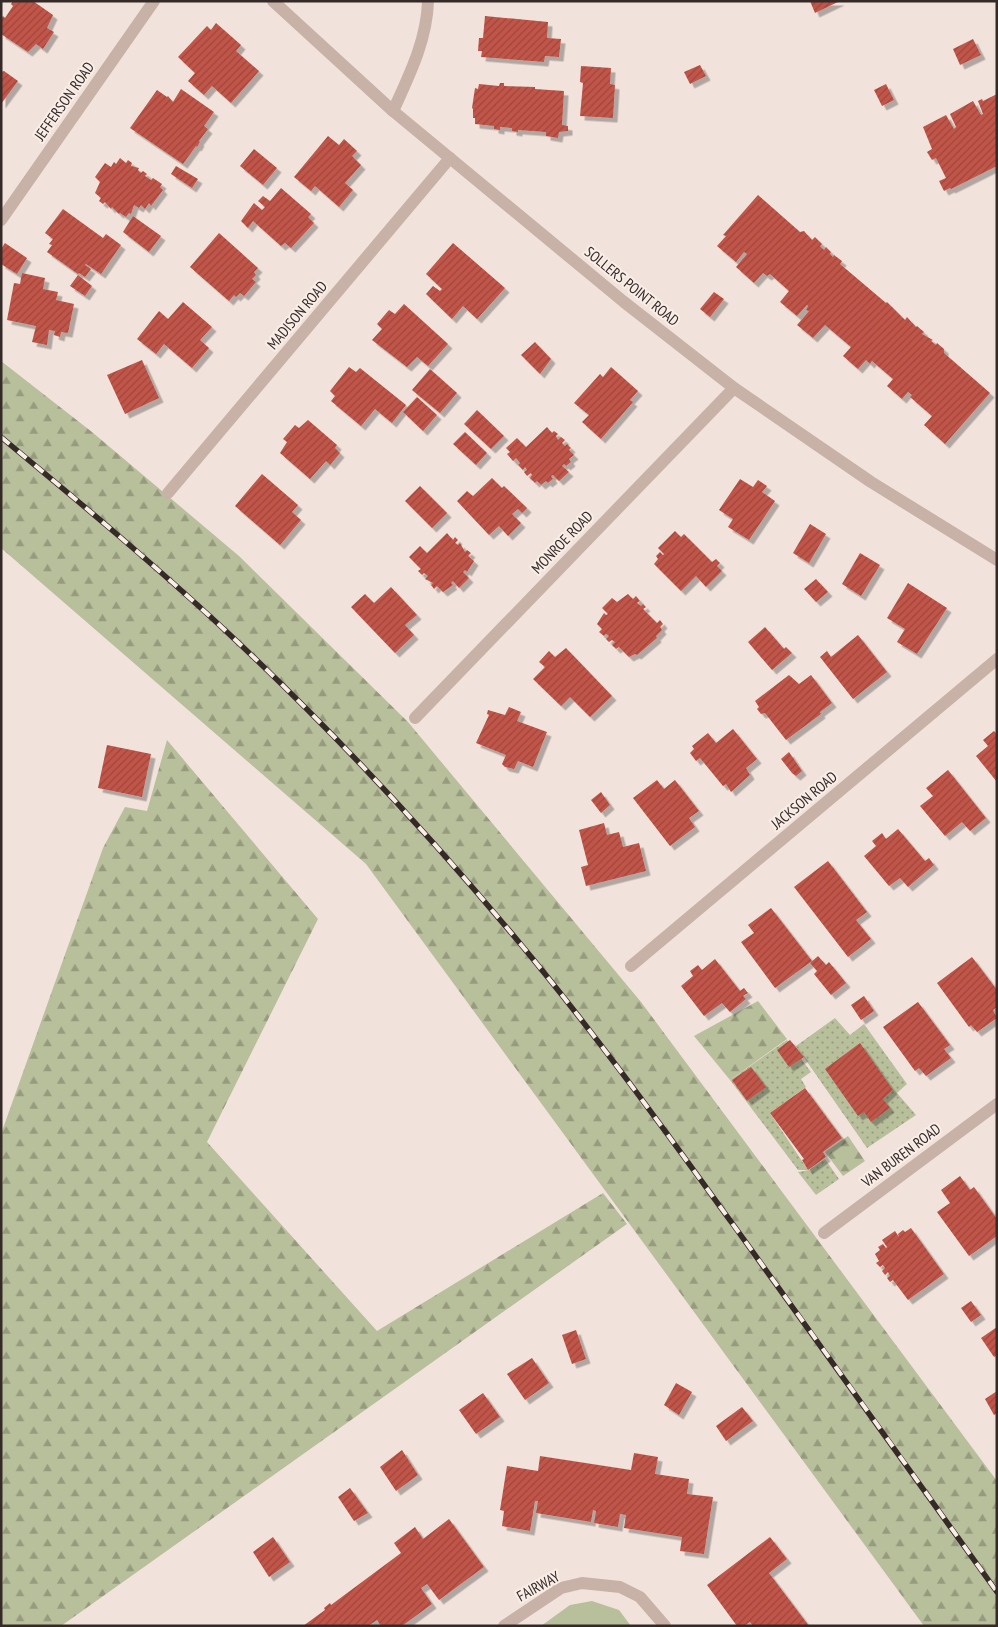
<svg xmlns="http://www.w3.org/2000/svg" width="998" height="1627" font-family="'PT Sans Narrow',sans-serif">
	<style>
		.grass { fill: url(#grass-dots) }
		.forest { fill: url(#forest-firs) }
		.park { fill: #b8bf9b }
		.building { fill: url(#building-hatch); filter: url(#shadow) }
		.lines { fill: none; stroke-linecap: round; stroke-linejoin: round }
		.minor { stroke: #c8b2a7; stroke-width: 12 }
		.tertiary { stroke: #c8b2a7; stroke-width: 12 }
		.rail-casing { stroke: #352a28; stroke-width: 5.5 }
		.rail { stroke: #f9eee7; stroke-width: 4; stroke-dasharray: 11; stroke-linecap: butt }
		.labels { text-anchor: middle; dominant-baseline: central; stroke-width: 4; stroke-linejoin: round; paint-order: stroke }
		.street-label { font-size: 15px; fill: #352a28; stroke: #f9eee7 }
	</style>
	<defs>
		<pattern id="grass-dots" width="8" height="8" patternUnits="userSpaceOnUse" patternTransform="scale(1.25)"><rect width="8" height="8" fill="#b8bf9b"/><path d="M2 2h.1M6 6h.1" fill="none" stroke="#969b7e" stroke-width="1.8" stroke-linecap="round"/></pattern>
		<pattern id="forest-firs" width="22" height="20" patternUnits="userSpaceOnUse" patternTransform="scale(1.25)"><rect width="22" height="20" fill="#b8bf9b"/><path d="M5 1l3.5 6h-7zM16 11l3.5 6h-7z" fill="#969b7e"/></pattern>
		<pattern id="building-hatch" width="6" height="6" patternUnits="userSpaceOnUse" patternTransform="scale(1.25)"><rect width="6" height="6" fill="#c15548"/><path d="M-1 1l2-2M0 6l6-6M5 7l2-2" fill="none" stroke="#9e473c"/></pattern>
		<filter id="shadow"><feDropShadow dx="4.5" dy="4.5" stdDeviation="0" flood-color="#0004"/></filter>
	</defs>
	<rect width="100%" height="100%" fill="#f1e3db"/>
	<g class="grass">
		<path d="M835 1018 850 1035 864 1024 907 1084 897 1093 916 1115 867 1148 796 1046Z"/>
		<path d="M787 1040 811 1072 801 1079 806 1087 770 1113 808 1170H798L730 1080Z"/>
		<path d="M825 1159 839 1179 816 1195 798 1172 809 1170Z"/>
	</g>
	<g class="forest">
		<path d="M1 361 92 432 239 556 408 722 641 1002 997 1481V1626H924L366 864 1 548Z"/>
		<path d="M167 740 318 919 207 1142 377 1331 603 1193 627 1224 61 1626H1V1134L103 848 125 807 147 811Z"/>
		<path d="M758 1001 787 1039 730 1080 694 1036Z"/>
		<path d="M848 1136 865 1161 843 1176 825 1152Z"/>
	</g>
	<path class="park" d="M592 1601 619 1610 631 1626H541L570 1605Z"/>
	<g class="building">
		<path d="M13 1H33L53 15 47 28 54 32 43 49 36 44 28 52 1 34V19L3 16 5 18 13 6 11 4Z"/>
		<path d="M810 1H840L815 13Z"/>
		<path d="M485 16 548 22 547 38 561 39 559 57 545 56 544 62 481 57 482 51H478L479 38H483Z"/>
		<path d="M216 23 241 45 236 51 259 71 231 103 212 86 204 95 188 81 195 73 178 57 207 26 211 30Z"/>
		<path d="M973 39 981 55 960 65 953 49Z"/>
		<path d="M700 65 706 76 690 84 684 72Z"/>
		<path d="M581 66 611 68 610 84 615 85 613 118 580 116 583 83 580 82Z"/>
		<path d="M4 71 18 81 1 104V72Z"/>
		<path d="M500 83H504V86L535 87V89L564 91 562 125 568 126V131L559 132 558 138 546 136V132L518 130V132L512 131V128L500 127V130L494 129V126L475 124V118H473V109L472 108 475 88 478 89 479 84 499 86Z"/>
		<path d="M886 84 894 100 882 106 874 90Z"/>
		<path d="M181 89 214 112 204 126 208 129 199 141 200 142 197 147 196 146 183 164 130 128 157 90 167 97 168 96 173 102Z"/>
		<path d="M997 94V166L951 189 950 188 944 191 939 181 946 178 936 158 932 160 927 152 932 149 923 127 946 115 954 129 956 127 950 114 973 101 981 115 983 114 978 101 982 99 983 101Z"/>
		<path d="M328 136 339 145 344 139 357 151 352 156 361 165 345 183 353 190 339 207 315 186 311 191 294 177Z"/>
		<path d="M254 149 277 168 263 185 240 166Z"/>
		<path d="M120 158 126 163 128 160 132 163 131 166 139 168 138 170 141 173 143 171 147 174 145 176 151 180 153 178 162 184 160 187 163 190 151 206 149 203 145 209 141 205 139 208 134 205 131 214 129 213 126 217 120 213 119 214 112 207 111 209 105 202 103 204 99 201 101 198 95 193 100 182 95 177 105 163 111 167 114 162 116 164Z"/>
		<path d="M176 166 198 179 192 188 171 174Z"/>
		<path d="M281 188 311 214 308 217 314 223 291 248 285 243 281 246 253 221 248 228 241 221 254 203 262 210 265 207 258 201 263 196 270 201Z"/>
		<path d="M758 195 800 232 804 231 812 240 815 237 822 244 820 246 824 250 826 247 831 252 830 254 833 257 834 255 842 261 840 264 886 303 887 302 905 320 907 317 916 327 917 326 924 332 922 334 933 340 931 341 936 345 937 343 944 349V353L990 393 945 444 924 425 932 416 910 397 912 395 908 392 902 399 887 386 893 379 872 361 870 364 866 360 858 369 843 356 851 347 825 325 813 338 797 325 809 311 806 310 808 306 807 305 797 316 780 302 789 291 770 274 767 276 763 273 754 283 736 267 747 254 744 252 736 262 717 246 726 236 723 235Z"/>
		<path d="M63 209 103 238 106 234 121 245 101 274 86 264 85 265 91 269 85 277 79 273 78 274 47 252 52 245 49 244 53 239 45 233Z"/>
		<path d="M133 216 161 236 149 252 123 232Z"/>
		<path d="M219 233 258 268 254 272 256 275 252 279 256 282 244 296 240 293 236 297 234 295 229 301 190 267Z"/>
		<path d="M5 243 27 258 17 274 1 264V249Z"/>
		<path d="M453 243 505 288 477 319 463 306 452 319 426 294 433 286 440 291 442 289 426 274Z"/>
		<path d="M22 273 45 278 43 289 58 292 56 300 74 304 68 333 61 332 60 337 54 335 55 331 49 330 47 345 32 342 36 326 7 320 14 283 20 284Z"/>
		<path d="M78 275 92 286 85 296 70 286Z"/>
		<path d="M714 292 724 299 710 317 700 309Z"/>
		<path d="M183 302 212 327 200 340 209 348 192 368 164 344 156 354 137 339 159 311 168 319Z"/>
		<path d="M404 304 448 344 428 366 417 357 407 367 372 340 382 329 377 324 389 310 395 314Z"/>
		<path d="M535 342 551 359 540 374 521 355Z"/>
		<path d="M142 360 159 398 125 414 107 375Z"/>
		<path d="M349 367 356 372 360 368 406 405 392 423 375 409 361 426 331 401 335 396 330 391Z"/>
		<path d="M611 367 638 391 630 400 633 402 601 439 582 422 589 415 574 403 600 374 603 377Z"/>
		<path d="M430 369 457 393 440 413 412 390Z"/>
		<path d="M417 397 437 415 423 431 403 412Z"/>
		<path d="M477 410 504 436 491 449 464 424Z"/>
		<path d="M308 420 337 445 335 448 340 453 330 465 326 461 310 479 280 453 287 442 283 439 295 425 299 428Z"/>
		<path d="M547 427 552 433 554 431 558 434 556 436 558 440 561 437 565 440 562 443 565 446 567 444 571 448 569 450 574 455 569 459 571 462 566 466 564 464 562 466 569 472 559 481 553 475 551 476 553 479 548 483 546 481 541 485 537 481 535 483 530 478 532 475 531 473 527 476 524 472 527 470 525 467 523 470 518 465 520 463 516 458 513 461 507 454 510 452 506 448 517 438 526 447Z"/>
		<path d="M465 432 487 453 476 465 453 444Z"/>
		<path d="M262 474 298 505 292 512 301 520 280 545 235 506Z"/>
		<path d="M492 478 502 488 504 486 527 508 522 513 518 509 512 514 521 523 508 536 499 526 489 535 457 501 467 491 473 496Z"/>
		<path d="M740 479 753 487 758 480 767 486 762 492 775 501 749 540 728 527 733 519 719 510Z"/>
		<path d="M420 486 447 513 432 528 405 501Z"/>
		<path d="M810 524 826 534 809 563 793 553Z"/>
		<path d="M675 531 681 537 684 534 712 562 716 559 720 563 717 566 722 571 706 587 696 576 681 591 654 564 658 559 656 556 660 552 663 555 664 554 658 548Z"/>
		<path d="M447 533 453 540 455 537 458 540 455 543 458 545 460 543 465 552 467 550 471 553 468 556 474 561 467 572 465 570 463 572 469 578 459 588 453 581 451 583 453 585 443 592 437 586 434 589 431 585 433 583 425 579 428 576 424 573 422 575 418 571 421 569 409 557 420 546 427 553Z"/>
		<path d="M860 553 880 565 861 596 842 584Z"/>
		<path d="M816 579 828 592 816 602 804 589Z"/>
		<path d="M908 583 947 608 917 654 897 642 905 629 887 618Z"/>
		<path d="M391 587 417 615 405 625 414 635 395 653 351 607 365 594 374 603Z"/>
		<path d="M628 594 633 599 636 596 640 601 637 603 641 606 643 604 646 607 643 609 657 623 660 620 663 624 660 627 662 630 656 636 657 638 637 655 635 654 629 657 619 647 616 649 612 645 615 642 612 640 609 642 606 639 609 636 606 634 604 636 599 632 602 629 597 624 604 613 606 615 608 614 602 608 612 598 617 602Z"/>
		<path d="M765 627 784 649 786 647 792 653 772 670 748 642Z"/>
		<path d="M858 635 887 672 853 699 820 657 827 651 831 657Z"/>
		<path d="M566 648 612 696 590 717 570 697 561 706 533 679 545 667 539 662 549 651 555 657Z"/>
		<path d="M789 675 799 684 811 675 832 703 820 712 821 714 786 740 765 713 761 714 757 709 759 707 755 701Z"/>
		<path d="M509 707 521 712 517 721 547 732 533 767 518 761 514 769 505 767 502 764 506 755 476 743 489 715 487 714 488 710 505 715Z"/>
		<path d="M733 729 757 759 746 768 750 775 731 792 726 784 723 786 700 758 696 761 690 753 694 749 692 746 708 733 716 743Z"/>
		<path d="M994 731 997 734V782L976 756 988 746 983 740Z"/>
		<path d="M107 745 151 754 142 797 98 788Z"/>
		<path d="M789 752 802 771 796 776 792 773 781 759Z"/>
		<path d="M948 770 986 818 970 831 962 822 945 836 920 806 933 796 926 788Z"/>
		<path d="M657 780 664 789 675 780 699 811 689 818 695 827 670 846 633 798Z"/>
		<path d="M601 792 610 805 601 813 591 800Z"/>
		<path d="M604 823 607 835 619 832 623 847 639 843 646 871 586 886 581 867 588 865 579 830Z"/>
		<path d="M898 829 925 861 929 858 934 865 908 887 900 878 889 886 864 856 876 846 872 841 882 833 886 839Z"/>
		<path d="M828 861 867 912 856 920 871 939 848 957 794 887Z"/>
		<path d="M771 908 812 961 775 988 741 942 754 933 748 925Z"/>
		<path d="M818 956 826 965 829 962 846 983 831 995 814 974 817 971 810 963Z"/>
		<path d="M972 957 997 990V1007L993 1010 997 1018 977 1032 971 1025 969 1027 937 983Z"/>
		<path d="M715 959 740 991 744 988 748 993 743 996 746 999 730 1012 722 1003 704 1016 681 986 693 976 690 971 698 965 702 970Z"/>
		<path d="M864 996 874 1011 861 1020 851 1005Z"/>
		<path d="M918 1002 950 1045 944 1049 951 1058 926 1076 919 1068 915 1071 883 1027Z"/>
		<path d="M790 1040 804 1057 789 1067 777 1050Z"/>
		<path d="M860 1043 893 1090 883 1099 890 1108 871 1122 864 1112 858 1116 825 1069Z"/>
		<path d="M751 1067 766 1087 747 1101 732 1080Z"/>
		<path d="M805 1088 842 1138 823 1152 826 1157 808 1170 802 1160 804 1159 770 1113Z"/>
		<path d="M960 1176 970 1190 974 1187 997 1219V1236L969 1256 937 1212 950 1203 941 1190Z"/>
		<path d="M911 1228 944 1274 908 1300 893 1280 890 1282 887 1278 890 1276 888 1272 885 1275 882 1271 885 1268 883 1265 880 1267 876 1263 879 1261 875 1254 880 1250 878 1247 883 1244 886 1248 887 1247 882 1240 895 1231 899 1237 898 1234 903 1230 905 1232Z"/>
		<path d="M971 1301 981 1315 971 1322 961 1308Z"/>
		<path d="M997 1327V1355L994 1357 981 1338Z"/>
		<path d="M576 1330 586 1359 572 1364 562 1335Z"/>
		<path d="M532 1358 549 1383 525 1400 507 1374Z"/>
		<path d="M676 1383 692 1392 679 1415 664 1405Z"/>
		<path d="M997 1391V1413L994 1415 985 1399Z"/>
		<path d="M483 1393 500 1417 476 1434 459 1410Z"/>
		<path d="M742 1407 753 1421 726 1441 716 1426Z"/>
		<path d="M402 1450 418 1475 396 1491 380 1467Z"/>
		<path d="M634 1453 658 1457 655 1474 689 1479 687 1494 713 1497 704 1554 680 1551 682 1537 624 1528 626 1515 620 1514 618 1527 594 1523 596 1511 593 1510 591 1522 536 1513 538 1501H535L530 1531 502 1526 504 1511 500 1510 507 1466 538 1471 540 1456 631 1470Z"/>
		<path d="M350 1488 368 1513 354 1521 338 1497Z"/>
		<path d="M449 1519 484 1567 439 1600 427 1584 421 1588 432 1604 402 1626H381L377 1620 368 1626H303L325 1610 324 1608 330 1603 331 1605 401 1553 394 1543 415 1527 423 1539Z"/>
		<path d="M273 1537 290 1562 269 1577 253 1552Z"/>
		<path d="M770 1537 787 1559 769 1573 809 1626H753L750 1622 744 1626H737L707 1585Z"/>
	</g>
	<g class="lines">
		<g class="minor">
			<path d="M393 111C409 76 427 40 428 1"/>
			<path d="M1 220 154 1"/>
			<path d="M168 493 450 158"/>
			<path d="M415 718 734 388"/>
			<path d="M631 966 997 659"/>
			<path d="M824 1233 997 1104"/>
			<path d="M504 1626 561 1588 582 1583 620 1587 640 1597 665 1626"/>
		</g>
		<path class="tertiary" d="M273 1 393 111 624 302 734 388 871 482 997 560"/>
		<defs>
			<path id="rail" d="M1 437C78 501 155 565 228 633 331 729 428 833 518 941 594 1032 663 1128 732 1223 821 1346 909 1469 997 1592"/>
		</defs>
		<use href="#rail" class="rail-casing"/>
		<use href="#rail" class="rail"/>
	</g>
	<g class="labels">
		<g class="street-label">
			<text transform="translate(64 101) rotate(-55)">JEFFERSON ROAD</text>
			<text transform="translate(632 286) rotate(39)">SOLLERS POINT ROAD</text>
			<text transform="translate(297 315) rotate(-50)">MADISON ROAD</text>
			<text transform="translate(562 542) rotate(-46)">MONROE ROAD</text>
			<text transform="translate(804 800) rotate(-40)">JACKSON ROAD</text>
			<text transform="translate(901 1155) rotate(-37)">VAN BUREN ROAD</text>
			<text transform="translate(538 1586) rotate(-29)">FAIRWAY</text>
		</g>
	</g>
	<rect width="998" height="1627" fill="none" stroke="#352a28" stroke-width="5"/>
</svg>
